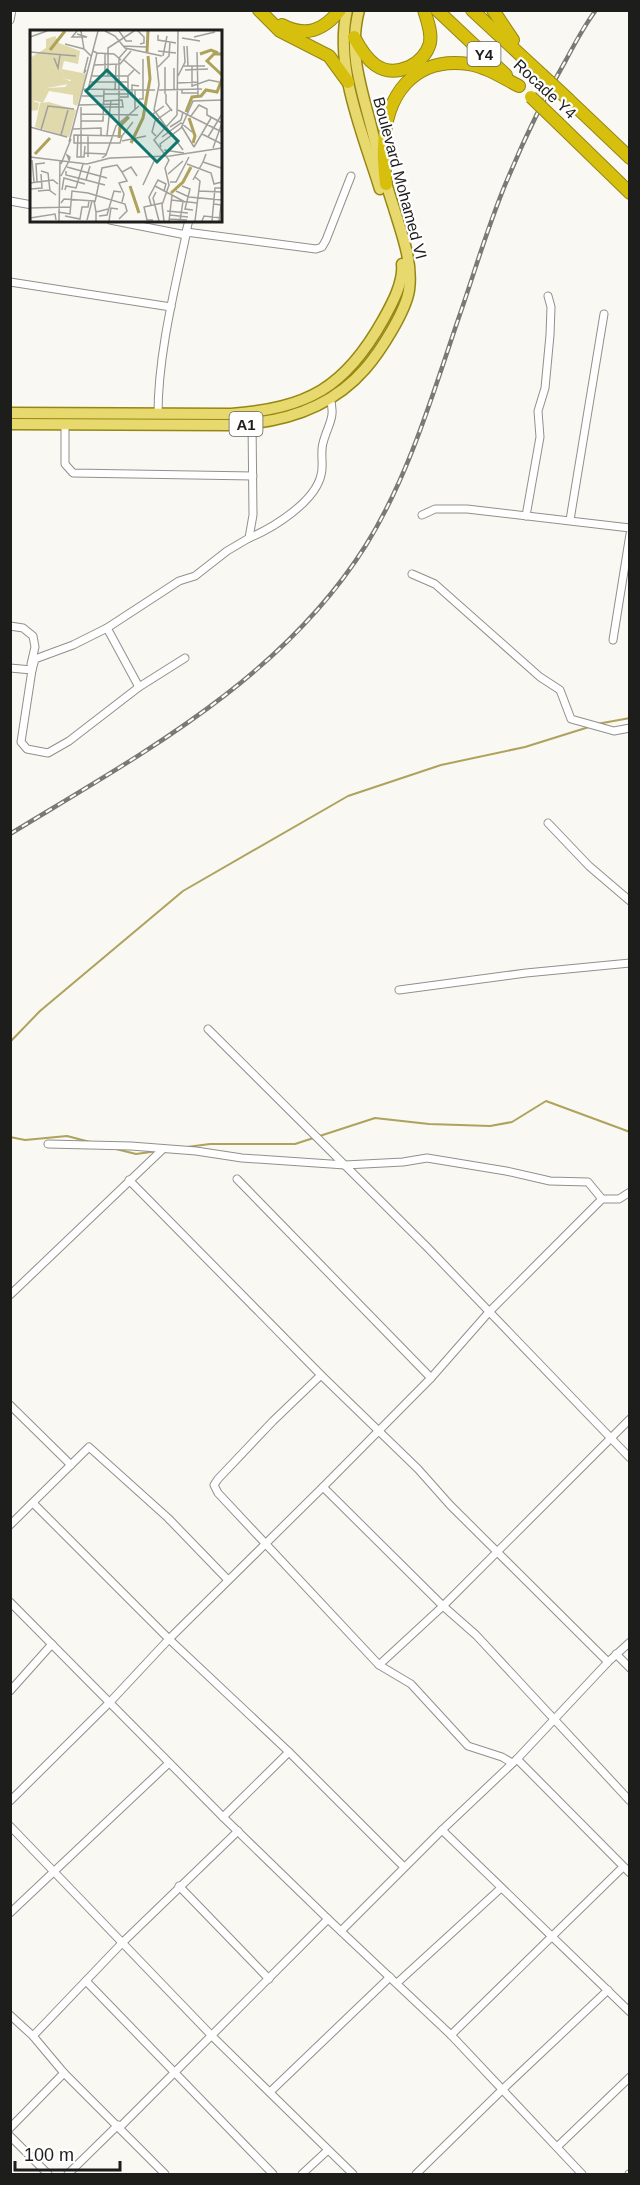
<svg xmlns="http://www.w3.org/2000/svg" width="640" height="2185" font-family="Arial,sans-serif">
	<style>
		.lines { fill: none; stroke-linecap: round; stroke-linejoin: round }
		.stream { stroke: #aea25c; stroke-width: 2 }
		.street-casing { stroke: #91908b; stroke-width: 9 }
		.primary-casing { stroke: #968613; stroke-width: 13 }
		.highway-casing { stroke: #968613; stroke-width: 14 }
		.street { stroke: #fff; stroke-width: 7 }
		.primary { stroke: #e7d96e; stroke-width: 10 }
		.highway { stroke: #d7bf0e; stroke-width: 12 }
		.rail-casing { stroke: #797975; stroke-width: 4.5 }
		.rail { stroke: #fff; stroke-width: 2; stroke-dasharray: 7; stroke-linecap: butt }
		.highway-bridge-casing { stroke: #968613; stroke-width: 14; stroke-linecap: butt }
		.highway-bridge { stroke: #d7bf0e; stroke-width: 12 }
		.labels { text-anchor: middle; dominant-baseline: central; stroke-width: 4.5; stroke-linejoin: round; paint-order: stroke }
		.shield { fill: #fff; stroke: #61615f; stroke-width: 1.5 }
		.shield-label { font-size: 15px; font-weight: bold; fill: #1d1d1b }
		.street-label { font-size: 16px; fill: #1d1d1b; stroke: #fff }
		.inset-river { fill: none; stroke: #aea25c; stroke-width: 3 }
		.inset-road { fill: none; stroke: #a1a09c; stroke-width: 1.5 }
		.view { fill: #0f766e; fill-opacity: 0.15; stroke: #0f766e; stroke-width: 3 }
		.inset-edge { fill: none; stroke: #1d1d1b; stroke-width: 3 }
	</style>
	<rect width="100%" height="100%" fill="#f9f8f2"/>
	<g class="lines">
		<g class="stream">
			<path d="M597 724 630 718"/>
			<path d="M10 1042 40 1011 183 891 348 796 441 765 525 747 589 727"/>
			<path d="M10 1137 25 1140 67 1136 90 1142"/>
			<path d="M187 1147 210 1144H295L375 1118 429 1124 490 1126 512 1122 546 1101 630 1132"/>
			<path d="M116 1149 136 1154 158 1151"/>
		</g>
		<defs>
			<g id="street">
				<path d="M10 20 12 10"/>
				<path d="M10 201 32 205"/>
				<path d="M110 220 186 235V232L316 249 322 247 326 240 351 176"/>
				<path d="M186 232 189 220"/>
				<path d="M10 282 171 307"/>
				<path d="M158 414C158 356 174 292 186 235"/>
				<path d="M65 425V464L73 473 253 476"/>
				<path d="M422 515 435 509H467L630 528"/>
				<path d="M526 516 540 437 538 411 545 388 550 335 551 307 548 296"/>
				<path d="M570 520 604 314"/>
				<path d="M249 538C273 528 315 502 321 475 324 465 320 453 323 443 328 424 336 418 330 398"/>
				<path d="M412 574 435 584 540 677 560 690 571 719 614 731 630 728"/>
				<path d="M10 626 23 628 33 636 35 647 31 664"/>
				<path d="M107 628 139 687"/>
				<path d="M613 640 630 534"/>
				<path d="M10 668 32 670 35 659 73 645 107 628 179 581 195 576 227 551 249 538 253 515 252 421"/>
				<path d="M32 670 21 742 27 749 48 753 69 741 139 687 185 658"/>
				<path d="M548 823 589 866 630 901"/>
				<path d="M399 990 526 973 630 963"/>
				<path d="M208 1029 428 1248 630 1458"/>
				<path d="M48 1144 131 1146 196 1151 242 1158 345 1165 403 1162 427 1158 506 1171 550 1181 588 1182 602 1199"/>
				<path d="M237 1179 431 1378"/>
				<path d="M129 1180 321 1375"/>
				<path d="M10 1295 163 1149"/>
				<path d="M10 1405 71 1465"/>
				<path d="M323 1487 443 1606 476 1635 630 1801"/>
				<path d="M33 1503 169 1639 289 1752 404 1867"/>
				<path d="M10 1525 89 1447 168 1518 228 1580"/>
				<path d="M10 1602 223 1817 328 1919 451 2035 582 2174"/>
				<path d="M616 1654 630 1668"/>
				<path d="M379 1665 443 1606 630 1419"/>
				<path d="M10 1691 52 1644"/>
				<path d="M517 1759 630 1873"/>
				<path d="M512 1763 502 1757 468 1746 411 1684 379 1665 218 1493 214 1485 218 1479 273 1421 321 1375 418 1469 450 1505 608 1662"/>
				<path d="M10 1801 110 1702 169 1639 323 1487 431 1378 489 1312 602 1199H619L630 1192"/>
				<path d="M223 1817 289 1752"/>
				<path d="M10 1826 212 2036 353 2174"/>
				<path d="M442 1830 630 2012"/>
				<path d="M179 1886 269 1979"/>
				<path d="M10 1913 169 1763"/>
				<path d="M341 1931 442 1830 517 1759 608 1662 630 1642"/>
				<path d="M86 1981 273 2174"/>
				<path d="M397 1983 501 1888"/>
				<path d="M10 2015 33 2036 64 2073 165 2174"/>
				<path d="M451 2035 623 1867"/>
				<path d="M33 2036 123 1942 238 1831"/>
				<path d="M270 2092 390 1977"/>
				<path d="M120 2127 328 1919"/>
				<path d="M10 2128 64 2073"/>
				<path d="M10 2136 48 2174"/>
				<path d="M557 2147 630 2077"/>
				<path d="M68 2174 118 2125"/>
				<path d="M302 2174 328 2150"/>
				<path d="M416 2174 503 2089 608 1990"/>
				<path d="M629 2174H630"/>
			</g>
			<g id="primary">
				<path d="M347 10C334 68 363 134 380 189"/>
				<path d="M10 413 231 414C308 408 345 388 383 320 392 304 404 282 402 264"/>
				<path d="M10 424 231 425C281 423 331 408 365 369 380 352 406 311 409 290 413 261 401 232 393 205 384 179 378 153 371 126 361 87 348 51 359 10"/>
			</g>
			<g id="highway">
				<path d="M259 10 280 31 329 56 348 82"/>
				<path d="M437 10 506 75"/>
				<path d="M472 10 542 75"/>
				<path d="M493 10 513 40"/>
				<path d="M282 25C306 38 324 30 340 10"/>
				<path d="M354 37C366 60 381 79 409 67 419 62 427 54 430 43 432 32 427 20 424 10"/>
				<path d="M569 100 630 158"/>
				<path d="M559 124 630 193"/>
				<path d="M386 184C385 172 383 159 384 147 385 96 413 56 469 64 487 67 503 78 519 86"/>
			</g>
		</defs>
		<use href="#street" class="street-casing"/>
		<use href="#primary" class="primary-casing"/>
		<use href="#highway" class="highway-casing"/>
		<use href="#street" class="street"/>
		<use href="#primary" class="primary"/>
		<use href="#highway" class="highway"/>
		<defs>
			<path id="rail" d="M10 834C141 754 282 679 366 545 409 476 433 393 459 317 475 271 489 222 508 178 525 137 544 98 566 60 575 43 584 26 596 10"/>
		</defs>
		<use href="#rail" class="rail-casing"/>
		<use href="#rail" class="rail"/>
		<defs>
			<g id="highway-bridge">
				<path d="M542 75 569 100"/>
				<path d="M531 97 559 124"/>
			</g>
		</defs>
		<use href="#highway-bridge" class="highway-bridge-casing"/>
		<use href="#highway-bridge" class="highway-bridge"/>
	</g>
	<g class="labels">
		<g class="shield">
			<rect x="467.5" y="42" width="33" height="24" rx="4.5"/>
			<rect x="229.5" y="412" width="33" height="24" rx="4.5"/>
		</g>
		<g class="shield-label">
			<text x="484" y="54">Y4</text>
			<text x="246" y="424">A1</text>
		</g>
		<g class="street-label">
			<text transform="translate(545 89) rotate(43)">Rocade Y4</text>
			<text transform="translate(400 178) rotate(75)">Boulevard Mohamed VI</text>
		</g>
	</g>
	<g transform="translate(30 30)">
		<rect width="192" height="192" fill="#f9f8f2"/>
		<path d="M25 6 29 13 50 21 48 34 34 31 32 39 57 44 47 76 43 74V65L19 61 13 73 3 70 12 66 17 58 35 57 41 50 35 49 31 40 0 28 16 18V9Z" fill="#e0d9ac"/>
		<path d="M2 27 31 40 35 49 44 53 17 58 13 66 3 71 9 73 8 80 0 81Z" fill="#e0d9ac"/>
		<path d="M19 72 46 80 39 107 5 97 10 73Z" fill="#e0d9ac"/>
		<path class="inset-river" d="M20 20 35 1M117 22 118 1M170 24 181 20 188 23M192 24H184L177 31 192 45M156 82 162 67 171 66 176 60 187 62 192 49M159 88 165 106 163 113M89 108 90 96 99 87M101 113 113 88 120 49 118 26M5 124 20 108M100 156 109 183M141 163 153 152 161 137"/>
		<path class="inset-road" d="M51 1 54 19M75 1 85 6 95 18 132 26M89 1 96 11H102M108 1 114 7V13L110 14M47 4 57 7H42L47 1M128 5V10L146 13M0 7 17 1M164 7 185 2M152 8 170 11M35 14 54 19 61 26M93 16 117 17M157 16 158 36M128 21 146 23M0 22 46 26M167 22 168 65M67 23 84 24 91 30M75 24V42H78M133 26 137 6M126 27 129 55 124 80 153 120M24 28 28 38 30 25M113 29V60H125M94 30 110 44M64 35 90 34 101 21M153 36H175M162 36V57M128 37 139 26 140 12M135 37V64M56 40 54 43 58 27M155 40 178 39M61 46H98L104 40M78 46V18L104 1M148 46 155 32 154 16M59 52H98M147 53 168 52M162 56 179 50 189 52M53 59 113 60V69H109M58 60 67 23 63 21M85 60 86 35M105 60V79M129 60 172 59M144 60V38M152 60V63H168M74 64H98M136 64V73L142 81M52 66H74M102 66V55L109 56M90 67H98V46M49 75 89 74M74 77H93L92 70 74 71M148 80 192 102M51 84 108 85M147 85 148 1M161 86 169 75 177 79V85L192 93M127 89 123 84 134 76M51 91H73L74 60M89 92V28L97 19M0 97 37 107M140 97 151 90 153 82M152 97 164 117M43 99 71 98V105M11 100 18 76 44 79M172 104 192 114M31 105 38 80M48 105 47 127H54L55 116M77 105 81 70M58 106V127M92 106 90 113H44V105L92 106 103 92M126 106 122 102 125 91 142 79M132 107 151 93 162 102M178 107 192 84M92 111 116 106M39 112 68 1M131 117 130 114 151 98 163 71 192 70M164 117 181 88M183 118 192 93M134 120 154 123M54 123 77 124M176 124 173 132 191 138M0 127 57 134 80 128 140 126 192 118M51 127V77M72 128 76 125 86 96 109 76M2 130 4 152M31 134 41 109M157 134 181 143 184 154 192 152M37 137 77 148M11 141 18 143 20 161M36 141V145L56 150 60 136M138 144 153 131M31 146 39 131 40 127 37 125 39 130M165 147 170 151 165 191M56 150 75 155M163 150 173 132M7 152 6 134 15 133M140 152H146L159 127M0 153 23 150 28 154M113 155 125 129M125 156 155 172M152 156 160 159 155 179 163 180M1 159 12 158 11 144M32 160 34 148 55 154M35 160 36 156 46 158 53 134M8 161 19 160 26 165M146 161 159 167 192 170M169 161 192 162M126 162 123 168 129 191M141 170 167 173M65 172 72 138 87 135 92 142M92 172 94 164 89 153 97 151 92 142 101 137 107 146M31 173 34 169 64 171 66 182M184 174 191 175 189 191M121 175 119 167 128 150 136 154 134 161M0 178 40 177M137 181 158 183M28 182 40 184 42 161 58 163 95 174 97 181 89 189M140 185 158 187M35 186 50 189 52 177H58L59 171M69 186 77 185 84 161 91 162M0 188 25 184 26 190M139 189 157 190M57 190 62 171M123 190H117L114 177 132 173M29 191 30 131M66 191V182L78 179M79 191 81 178 88 179M134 191 132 175 139 155 135 138 139 130 124 110 147 85M139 191 142 165M150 191 153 171M172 191 174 186 192 188M182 191 185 158H192"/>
		<path class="view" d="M77 40 148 111 127 132 56 61Z"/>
		<rect width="192" height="192" class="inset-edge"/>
	</g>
	<rect width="640" height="2185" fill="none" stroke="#1d1d1b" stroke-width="24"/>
	<path d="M15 2161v9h105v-9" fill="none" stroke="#1d1d1b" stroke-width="3"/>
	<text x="24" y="2161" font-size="18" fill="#1d1d1b" stroke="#ffffff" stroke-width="4.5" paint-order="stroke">100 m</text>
</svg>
